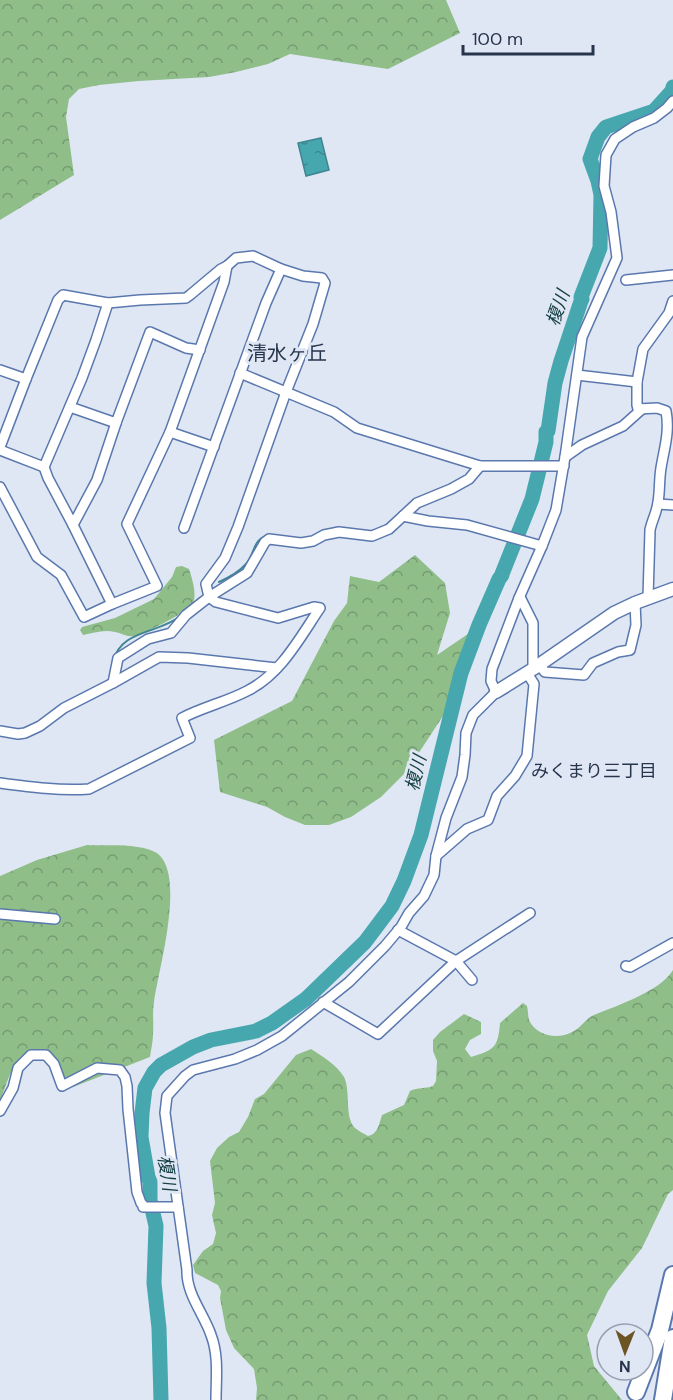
<svg xmlns="http://www.w3.org/2000/svg" width="673" height="1400" font-family="'DM Sans','Noto Sans JP',sans-serif">
	<style>
		.forest { fill: url(#forest-crowns) }
		.water { fill: url(#water-ripples); stroke: #3d8591; stroke-width: 1.5 }
		.lines { fill: none; stroke-linecap: round; stroke-linejoin: round }
		.stream { stroke: #3d8591; stroke-width: 2 }
		.river { stroke: #47a7ae; stroke-width: 15 }
		.minor-casing { stroke: #5a78ae; stroke-width: 12 }
		.tertiary-casing { stroke: #5a78ae; stroke-width: 15 }
		.motorway-casing { stroke: #5a78ae; stroke-width: 20 }
		.minor { stroke: #fff; stroke-width: 9 }
		.tertiary { stroke: #fff; stroke-width: 12 }
		.motorway { stroke: #fff; stroke-width: 16 }
		.labels { text-anchor: middle; dominant-baseline: central; stroke-width: 6; stroke-linejoin: round; paint-order: stroke }
		.water-label { font-size: 18px; font-style: italic; fill: #154144; stroke: #e0e7f4 }
		.neighbourhood-label { font-size: 18px; fill: #27354c; stroke: #e0e7f4 }
		.quarter-label { font-size: 20px; fill: #27354c; stroke: #e0e7f4 }
	</style>
	<defs>
		<pattern id="forest-crowns" width="20" height="18" patternUnits="userSpaceOnUse" patternTransform="scale(1.5)"><rect width="20" height="18" fill="#8fbe89"/><path d="M2 6a3 3 0 1 1 6 0M12 15a3 3 0 1 1 6 0" fill="none" stroke="#759b72"/></pattern>
		<pattern id="water-ripples" width="26" height="14" patternUnits="userSpaceOnUse" patternTransform="scale(1.5)"><rect width="26" height="14" fill="#47a7ae"/><path d="M2 4q2-2 4 0t4 0M15 11q2-2 4 0t4 0" fill="none" stroke="#3b8990"/></pattern>
	</defs>
	<rect width="100%" height="100%" fill="#e0e7f4"/>
	<g class="forest">
		<path d="M0 0H446L460 33 388 69 290 54 268 64 236 72 209 77 139 81 99 85 79 89 69 99 66 117 74 175 0 220Z"/>
		<path d="M415 555 445 583 450 613 437 655 487 621 458 693 407 771 381 797 351 817 329 825H305L285 817 267 807 220 792 214 740 292 701 334 621 347 603 350 576 379 582Z"/>
		<path d="M182 566 189 569C192 578 198 597 192 605 186 613 142 635 133 636 126 637 122 633 115 632 105 629 93 633 83 635L80 630 82 627 115 618 154 599 172 577 176 567Z"/>
		<path d="M87 845C107 846 137 843 155 852 188 870 158 971 154 1002 152 1013 154 1024 153 1034 153 1042 151 1049 150 1057L73 1087 57 1084 53 1075 46 1050C42 1051 35 1050 31 1051 11 1058 8 1084 0 1100V876L37 860Z"/>
		<path d="M673 970V1190L668 1194 642 1248 608 1291 587 1335 594 1366 622 1400H256L257 1388 254 1369 234 1348 226 1330 220 1298 221 1291 218 1285 195 1273 193 1265 203 1251 213 1244 216 1233 212 1215 215 1203 210 1161 217 1148 229 1137 239 1132 248 1117 255 1099 264 1094 296 1055 311 1049C322 1056 337 1065 344 1077 351 1091 344 1118 355 1128 359 1131 364 1134 368 1136 378 1134 379 1124 382 1115L404 1105 410 1091C418 1087 425 1089 433 1086L436 1081 437 1061 433 1051V1040L440 1032 464 1014 481 1022V1034L470 1040 465 1049 471 1057C494 1050 498 1048 500 1023L523 1003 527 1006C528 1010 528 1016 529 1020 536 1036 558 1040 572 1032 581 1028 585 1019 594 1015 616 1006 661 991 673 970Z"/>
	</g>
	<path class="water" d="M321 138 329 170 306 176 298 143Z"/>
	<g class="lines">
		<g class="stream">
			<path d="M219 582C228 578 239 572 246 564 255 554 253 537 269 536"/>
			<path d="M194 603 200 598"/>
			<path d="M113 662C120 630 157 634 179 617"/>
		</g>
		<path class="river" d="M161 1400 159 1328 154 1283 156 1226 150 1200V1182L148 1177 141 1137 142 1113 145 1088 154 1072 161 1065 193 1047 211 1040 256 1031 272 1023 306 999 365 942 392 906 404 881 421 835 461 673 479 625 499 579 502 575V574L532 499 546 442V432L548 431 555 383 561 361 581 301 582 299 581 297 600 248 601 195 598 181 590 159 598 137 606 127 654 111 672 91 673 87"/>
		<defs>
			<g id="minor">
				<path d="M626 280 673 275"/>
				<path d="M108 303 96 340 82 378 44 467 48 478 73 525 112 604"/>
				<path d="M0 370 26 379"/>
				<path d="M240 373 334 412 357 428 480 466H564"/>
				<path d="M577 375 637 382"/>
				<path d="M70 407 116 423"/>
				<path d="M170 432 214 447"/>
				<path d="M0 447 26 379 58 300 63 295 108 303 140 300 186 298 190 295 221 269 227 266 236 258 253 256 281 269 303 276 322 278 325 283 313 324 286 392 238 527 225 558 206 584 209 597 216 602 278 618 314 607 320 608C299 639 281 674 247 691 226 702 203 707 182 718L190 738 89 789C59 791 30 787 0 783"/>
				<path d="M0 450 44 467"/>
				<path d="M565 457 582 445 623 426 642 409"/>
				<path d="M0 487 37 557 61 575 84 617 112 604 157 586 127 524 170 432 224 282 227 266"/>
				<path d="M658 504 673 505"/>
				<path d="M403 516 428 521 467 525 542 546"/>
				<path d="M73 525 97 480 116 423 150 332 186 348 200 350"/>
				<path d="M184 528 266 303 281 269"/>
				<path d="M519 598 521 599 533 623V669"/>
				<path d="M648 598 650 530C652 520 657 512 658 502 660 491 659 480 661 468 664 449 670 432 666 411L657 408 638 409 637 405V382L643 349 669 313 673 301"/>
				<path d="M539 665 545 672 584 675 593 663 618 652 630 650 636 625 635 603"/>
				<path d="M113 683 118 658 148 639 171 633 186 615 209 597 247 573 265 542 269 539 301 543 313 541 324 535 339 532 372 536 389 529 417 503 451 489 469 479 480 466"/>
				<path d="M0 731 18 734 25 733 40 726 64 708 113 683 159 657 188 658 277 668"/>
				<path d="M436 856 467 829 488 820 497 796 515 776 527 756 534 684 527 673"/>
				<path d="M0 914 55 919"/>
				<path d="M398 930 456 961 472 980"/>
				<path d="M626 966 630 967 673 943"/>
				<path d="M323 1002 378 1034 456 961 530 913"/>
				<path d="M0 1111 13 1088 18 1068 31 1055H46L54 1064 62 1086 97 1068 120 1070 125 1077 127 1086 128 1109 137 1192 141 1203 143 1205V1207H178"/>
				<path d="M216 1400C216 1378 219 1356 211 1335 204 1314 186 1294 187 1270L165 1113 167 1096 185 1076 193 1070 235 1059 257 1050 282 1036 349 982 385 946 401 927 409 913 424 896 434 875 436 856 446 818 462 777 465 755 466 733 473 715 496 692 491 681 492 669 519 598 542 546 556 510 565 457 582 337 617 258 611 212 604 186 606 155 615 139 633 127 654 118 667 108 673 101"/>
			</g>
			<path id="tertiary" d="M496 692 533 669 614 613 635 603 673 589"/>
			<g id="motorway">
				<path d="M636 1392 660 1330 673 1275"/>
				<path d="M663 1400 673 1338"/>
			</g>
		</defs>
		<use href="#minor" class="minor-casing"/>
		<use href="#tertiary" class="tertiary-casing"/>
		<use href="#motorway" class="motorway-casing"/>
		<use href="#minor" class="minor"/>
		<use href="#tertiary" class="tertiary"/>
		<use href="#motorway" class="motorway"/>
	</g>
	<g class="labels">
		<g class="water-label">
			<text transform="translate(558 308) rotate(-71)">榎川</text>
			<text transform="translate(416 773) rotate(-76)">榎川</text>
			<text transform="translate(167 1173) rotate(81)">榎川</text>
		</g>
		<g class="neighbourhood-label">
			<text x="594" y="771">みくまり三丁目</text>
		</g>
		<g class="quarter-label">
			<text x="287" y="353">清水ヶ丘</text>
		</g>
	</g>
	<g transform="translate(625 1352) rotate(181)"><circle r="28" fill="#e0e7f4" stroke="#96a0b1" stroke-width="1.5"/>
	<path d="M0-4.5L10 22L0 15L-10 22Z" fill="#6d5425"/>
	<text y="-9" font-size="16" font-weight="bold" text-anchor="middle" fill="#27354c">N</text>
	</g>
	<path d="M463 45v9h130v-9" fill="none" stroke="#27354c" stroke-width="3"/>
	<text x="472" y="45" font-size="18" fill="#27354c" stroke="#e0e7f4" stroke-width="4.5" paint-order="stroke">100 m</text>
</svg>
